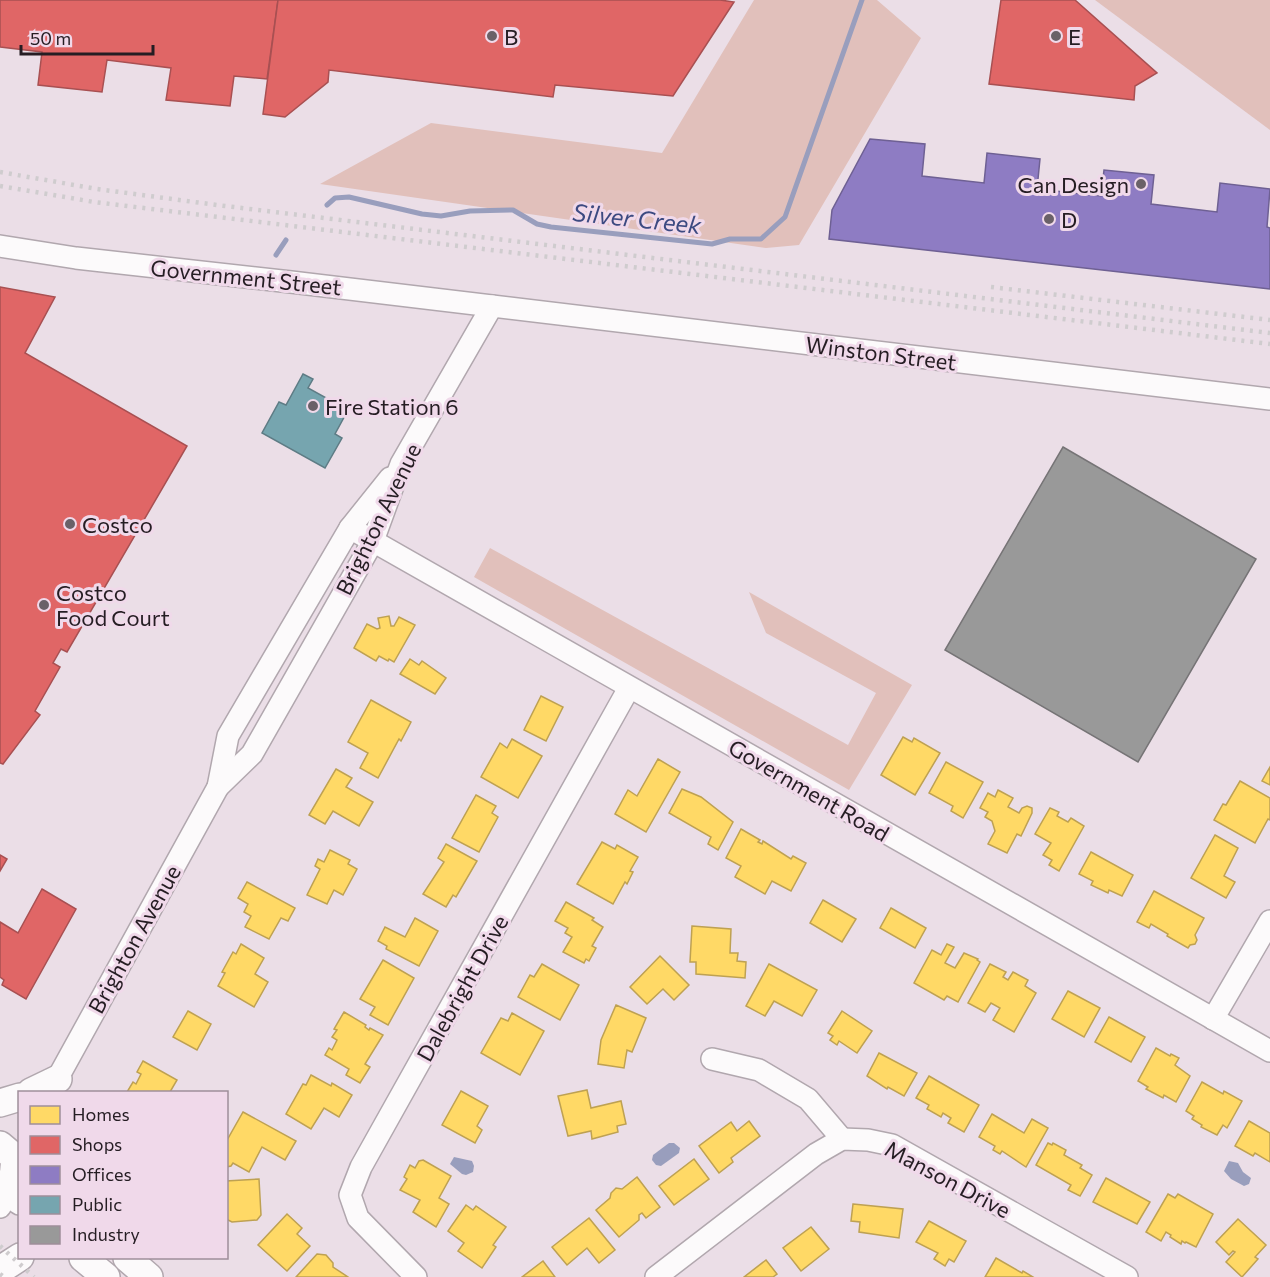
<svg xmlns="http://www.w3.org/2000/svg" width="1270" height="1277" font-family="Commissioner,sans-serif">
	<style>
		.forest { fill: #e1c0bb }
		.water { fill: #999ebd }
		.homes { fill: #ffd966; stroke: #bea152; stroke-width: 1.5 }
		.shops { fill: #e06666; stroke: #a85052; stroke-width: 1.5 }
		.offices { fill: #8e7cc3; stroke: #6e6093; stroke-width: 1.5 }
		.public { fill: #76a5af; stroke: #5e7c85; stroke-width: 1.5 }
		.industry { fill: #999; stroke: #767476; stroke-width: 1.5 }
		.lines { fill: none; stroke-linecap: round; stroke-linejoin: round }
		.stream { stroke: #999ebd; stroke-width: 5 }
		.minor-casing { stroke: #b1a7ae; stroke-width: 24 }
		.major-casing { stroke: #b1a7ae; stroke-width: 30 }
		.minor { stroke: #fcfafb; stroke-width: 21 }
		.major { stroke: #fcfafb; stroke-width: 27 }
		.rail { stroke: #cfccce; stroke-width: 4.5; stroke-dasharray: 3 6; stroke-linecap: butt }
		.poi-dot { fill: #6a6168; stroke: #f0d9ea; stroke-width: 2 }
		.labels { text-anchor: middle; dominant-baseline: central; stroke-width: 6; stroke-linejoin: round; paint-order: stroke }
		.poi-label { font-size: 22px; fill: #251d23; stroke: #f0d9ea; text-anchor: start }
		.street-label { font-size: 22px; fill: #251d23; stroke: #f0d9ea }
		.water-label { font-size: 24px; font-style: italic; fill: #3c4a81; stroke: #f0d9ea }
	</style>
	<rect width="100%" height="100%" fill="#ebdee7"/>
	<g class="forest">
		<path d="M754 0H877L921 38 799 245 766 248 320 184 431 123 662 153Z"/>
		<path d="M1096 0H1270V130L1095 0Z"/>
		<path d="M490 548 848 745 876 693 766 633 749 592 912 685 849 790 474 577Z"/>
	</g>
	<g class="water">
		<path d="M669 1143H674L680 1148 679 1153 661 1166 656 1165 652 1160 653 1155Z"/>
		<path d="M454 1157 472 1161 474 1166 473 1172 466 1175 462 1174 450 1164Z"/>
		<path d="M1229 1161 1238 1163 1243 1172 1251 1178 1249 1184 1244 1186 1231 1179 1224 1171Z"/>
	</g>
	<g class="homes">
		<path d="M389 616 391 626H394L399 617 415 625 394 662 389 659 388 661 379 656 376 661 354 648 367 624 377 629 380 628 378 618Z"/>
		<path d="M410 659 419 665 422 661 446 678 435 694 400 674Z"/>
		<path d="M541 696 563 707 546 741 524 730Z"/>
		<path d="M371 700 411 722 401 741 399 739 378 778 360 768 368 753 348 742Z"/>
		<path d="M903 737 912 742 914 738 940 753 915 795 881 775Z"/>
		<path d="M512 739 542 756 518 798 481 777 500 743 507 748Z"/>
		<path d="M658 759 680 772 646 832 615 814 628 790 637 796Z"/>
		<path d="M946 762 983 782 963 818 951 811 953 806 929 793Z"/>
		<path d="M1270 767V785L1262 781Z"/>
		<path d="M336 769 352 778 346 787 373 802 359 826 333 811 325 824 309 815Z"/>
		<path d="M1240 781 1270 798V820L1268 819 1255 843 1214 820 1223 804 1226 805Z"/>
		<path d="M682 789 701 797 733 822 718 850 708 844 711 837 669 813Z"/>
		<path d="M998 790 1013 798 1008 807 1019 813 1022 808 1027 806 1032 808V813L1021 836 1017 834 1007 853 988 844 995 831 992 821 985 817 988 812 980 808 988 793 995 797Z"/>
		<path d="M476 795 496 806 492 813 498 817 479 852 452 838Z"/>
		<path d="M1050 808 1059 812 1057 816 1068 822 1071 818 1084 826 1059 871 1049 865 1052 860 1043 855 1051 843 1035 834Z"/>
		<path d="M741 829 760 840 758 842 762 844 763 841 791 859 793 856 806 863 791 891 772 881 765 894 735 877 741 866 726 858Z"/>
		<path d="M1215 835 1238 848 1224 876 1235 882 1226 898 1191 878Z"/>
		<path d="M602 842 615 849 617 845 638 857 630 871 633 872 627 884 625 882 613 904 577 884Z"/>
		<path d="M446 844 477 861 456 897 453 895 446 907 423 894 444 862 438 858Z"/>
		<path d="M330 850 350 860 348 864 357 869 343 895 334 890 327 904 307 895 320 869 315 866 318 859 324 862Z"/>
		<path d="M1091 852 1133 875 1122 896 1109 890 1108 893 1091 885 1093 881 1079 874Z"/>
		<path d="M247 882 295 908 288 921 281 918 269 939 245 927 251 916 244 912 248 904 238 898Z"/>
		<path d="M1154 891 1204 918 1195 935 1197 940 1195 944 1190 945 1188 948 1167 936 1168 934 1151 924 1149 928 1137 922Z"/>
		<path d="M823 900 856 919 842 942 810 923Z"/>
		<path d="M566 902 594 918 592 920 603 927 592 946 596 948 589 961 586 959 584 963 563 952 572 937 565 933 568 928 555 921Z"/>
		<path d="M891 908 926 928 915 948 880 928Z"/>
		<path d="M415 918 438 931 419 966 386 949 387 946 378 941 385 927 405 937Z"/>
		<path d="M692 926 731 929 730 953H738L737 961 746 962 745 978 696 974V962H690Z"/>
		<path d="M241 944 264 958 255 974 268 982 254 1007 218 986 225 973 222 972 233 952 236 954Z"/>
		<path d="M947 944 954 947 945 963 955 968 964 953 978 959 977 960 980 962 958 1002 947 996 944 1000 914 983 932 950 941 955Z"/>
		<path d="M660 956 689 985 674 1000 663 989 647 1004 630 987Z"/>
		<path d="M383 960 414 978 388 1025 370 1015 375 1007 360 999Z"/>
		<path d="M542 964 579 985 560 1020 518 997 530 975 534 977Z"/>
		<path d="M769 964 817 990 802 1016 774 1001 765 1016 746 1006Z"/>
		<path d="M990 964 1006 972 1003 977 1008 980 1013 972 1028 980 1025 986 1036 993 1014 1032 993 1020 1000 1008 991 1003 985 1012 968 1003Z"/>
		<path d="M1068 991 1100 1008 1084 1037 1052 1019Z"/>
		<path d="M616 1005 646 1018 632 1052 627 1050 624 1068 598 1064 601 1040Z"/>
		<path d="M188 1011 211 1024 197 1050 173 1037Z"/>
		<path d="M842 1011 872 1031 857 1053 839 1041 837 1045 830 1040 833 1036 828 1033Z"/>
		<path d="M344 1012 366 1025 365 1027 369 1030 370 1028 383 1035 365 1064 370 1067 360 1083 346 1075 349 1069 325 1055 329 1048 332 1050 337 1040 332 1037 337 1030 334 1029Z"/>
		<path d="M512 1013 544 1031 520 1075 481 1053 501 1018 508 1021Z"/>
		<path d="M1109 1017 1145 1037 1131 1062 1095 1042Z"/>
		<path d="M1156 1048 1170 1056 1171 1054 1179 1058 1175 1065 1190 1076 1176 1102 1164 1095 1163 1098 1146 1089 1148 1087 1138 1081Z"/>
		<path d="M879 1053 917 1073 904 1096 888 1087 887 1089 867 1076Z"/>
		<path d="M143 1061 177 1080 170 1092H127L133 1082 136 1084 141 1074 137 1072Z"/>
		<path d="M311 1075 331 1086 332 1083 352 1095 339 1117 324 1108 311 1129 286 1114 303 1084 306 1085Z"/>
		<path d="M929 1076 979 1105 964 1132 948 1123 951 1118 943 1113 941 1117 927 1109 929 1105 916 1098Z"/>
		<path d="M1202 1082 1223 1094 1224 1091 1242 1101 1227 1128 1223 1125 1217 1135 1201 1127 1202 1125 1192 1119 1194 1116 1186 1111Z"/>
		<path d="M587 1090 591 1108 621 1101 626 1124 617 1126 618 1132 592 1139 591 1131 568 1136 558 1096Z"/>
		<path d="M461 1091 488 1106 477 1126 482 1130 475 1143 442 1125Z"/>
		<path d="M243 1112 296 1141 285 1160 262 1147 249 1172 233 1163 231 1166 226 1167V1142Z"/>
		<path d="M992 1114 1024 1133 1032 1119 1048 1128 1026 1167 1002 1151 1000 1154 993 1150 995 1146 979 1137Z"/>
		<path d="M749 1121 760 1136 731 1158 733 1162 719 1173 699 1146 731 1122 737 1131Z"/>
		<path d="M1249 1121 1270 1133V1162L1255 1153 1253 1156 1235 1146Z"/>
		<path d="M1048 1143 1052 1145 1053 1143 1066 1150 1064 1155 1082 1165 1080 1168 1092 1175 1080 1196 1068 1190 1071 1185 1036 1165Z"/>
		<path d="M694 1159 709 1179 674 1205 659 1186Z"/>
		<path d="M423 1160 451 1176 439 1198 449 1204 436 1227 413 1212 420 1200 400 1190 407 1179 404 1177 410 1165 415 1168 419 1161Z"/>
		<path d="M637 1177 660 1207 646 1218 642 1213 639 1215V1220L619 1237 596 1210 610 1198 611 1193 616 1188 622 1189Z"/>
		<path d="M1106 1178 1150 1202 1137 1224 1093 1202Z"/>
		<path d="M259 1179 261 1215 257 1220 232 1222 226 1219V1181Z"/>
		<path d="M1168 1194 1175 1198 1178 1194 1213 1214 1196 1247 1186 1242 1185 1243 1182 1241 1181 1244 1170 1237 1171 1235 1166 1232 1161 1241 1146 1232Z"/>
		<path d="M853 1204 903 1209 899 1238 859 1232 860 1222 851 1221Z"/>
		<path d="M466 1205 473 1210 476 1206 506 1227 493 1245 496 1247 482 1268 458 1251 464 1243 448 1231Z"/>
		<path d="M287 1214 302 1228 297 1234 310 1246 287 1271 258 1245Z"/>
		<path d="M589 1218 615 1250 599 1263 587 1248 567 1265 552 1247Z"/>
		<path d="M1238 1219 1266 1245 1255 1257 1258 1259 1242 1277 1226 1262 1235 1252 1233 1251 1229 1255 1216 1242Z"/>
		<path d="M929 1221 966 1241 954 1262 949 1259 945 1266 934 1259 938 1253 916 1242Z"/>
		<path d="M811 1227 829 1249 801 1271 783 1248Z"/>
		<path d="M317 1254 326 1255 333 1263V1267L348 1277H296Z"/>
		<path d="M996 1258 1022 1273 1023 1271 1033 1277H985Z"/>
		<path d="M766 1260 777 1274 773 1277H744Z"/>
		<path d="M543 1261 555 1277H522Z"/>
	</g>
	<g class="shops">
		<path d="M0 0H278L267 79 234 76 230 106 166 100 171 68 107 60 102 92 38 85 42 52 0 47Z"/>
		<path d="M278 0H720L734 2 673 96 555 85 553 97 329 70 328 82 285 117 263 114Z"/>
		<path d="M1001 0H1075L1157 73 1135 86 1134 100 989 84Z"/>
		<path d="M0 287 55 297 25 353 187 446 67 652 61 649 53 663 60 667 35 711 40 715 3 764 0 763Z"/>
		<path d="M0 855 7 859 0 871Z"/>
		<path d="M42 889 76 909 26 999 2 985 4 980 0 977V922L18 933Z"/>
	</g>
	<path class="offices" d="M870 139 925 144 922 176 984 183 987 153 1040 159 1037 189 1101 196 1104 170 1154 175 1151 204 1217 212 1220 183 1270 189 1267 227 1270 228V289L829 239 832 210Z"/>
	<path class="public" d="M303 374 313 379 308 388 348 410 335 434 342 438 325 468 262 433 279 402 286 405Z"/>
	<path class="industry" d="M1063 447 1256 559 1138 762 945 650Z"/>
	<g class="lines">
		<g class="stream">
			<path d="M327 205 335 198 349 197 422 214 441 216 470 211 513 210 537 224 551 227 712 244 730 239H761L785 217 862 0"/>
			<path d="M276 255 286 240"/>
		</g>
		<defs>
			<g id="minor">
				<path d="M0 246 76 258 291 282 1270 399"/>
				<path d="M350 528 1270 1051"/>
				<path d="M218 787 228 736 350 528 390 478"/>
				<path d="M1213 1019 1270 921"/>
				<path d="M712 1059 759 1070 808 1099 842 1139"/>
				<path d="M50 1092 218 787 252 754 330 617 373 541 401 464 492 306"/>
				<path d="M0 1207 9 1192 12 1156"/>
				<path d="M416 1277 358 1218 350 1195 361 1167 629 688"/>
				<path d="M656 1277 816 1154 842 1139 868 1140 892 1145 1127 1277"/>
			</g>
			<g id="major">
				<path d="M31 1092 58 1079"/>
				<path d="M0 1103 20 1097"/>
				<path d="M0 1145 20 1162"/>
				<path d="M0 1184 20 1201"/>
				<path d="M83 1258 106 1277"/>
				<path d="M127 1258 149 1277"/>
				<path d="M0 1270 20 1257"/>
			</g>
		</defs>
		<use href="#minor" class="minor-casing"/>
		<use href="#major" class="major-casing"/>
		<use href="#minor" class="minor"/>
		<use href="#major" class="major"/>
		<g class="rail">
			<path d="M0 172 97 189 217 205 1270 333"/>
			<path d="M0 186 94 202 1270 344"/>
			<path d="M991 287 1270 320"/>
			<path d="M0 1246 34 1277"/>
			<path d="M0 1274 4 1277"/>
		</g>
	</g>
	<g class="poi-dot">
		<circle cx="492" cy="36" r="6"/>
		<circle cx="1056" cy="36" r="6"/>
		<circle cx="1141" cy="184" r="6"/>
		<circle cx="1049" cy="219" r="6"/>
		<circle cx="313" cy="406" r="6"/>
		<circle cx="70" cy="524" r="6"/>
		<circle cx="44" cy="605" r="6"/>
	</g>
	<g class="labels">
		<g class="poi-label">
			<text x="504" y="36">B</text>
			<text x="1068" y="36">E</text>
			<text x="1129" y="184" text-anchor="end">Can Design</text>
			<text x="1061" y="219">D</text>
			<text x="325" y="406">Fire Station 6</text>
			<text x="82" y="524">Costco</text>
			<text x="56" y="592">Costco<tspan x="56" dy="25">Food Court</tspan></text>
		</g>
		<g class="street-label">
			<text transform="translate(246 277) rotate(6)">Government Street</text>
			<text transform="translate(881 353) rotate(7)">Winston Street</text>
			<text transform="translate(378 519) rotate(-64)">Brighton Avenue</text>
			<text transform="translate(809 790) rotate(30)">Government Road</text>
			<text transform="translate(134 939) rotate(-61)">Brighton Avenue</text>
			<text transform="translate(462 988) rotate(-61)">Dalebright Drive</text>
			<text transform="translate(948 1179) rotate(28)">Manson Drive</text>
		</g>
		<g class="water-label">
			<text transform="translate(637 218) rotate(6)">Silver Creek</text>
		</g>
	</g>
	<rect x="18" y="1091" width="210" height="168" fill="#f0d9ea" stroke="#9f8e9a" stroke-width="1.5"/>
	<rect x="30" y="1106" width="30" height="18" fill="#ffd966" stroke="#9f8e9a" stroke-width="1.5"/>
	<text x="72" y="1121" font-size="18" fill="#251d23">Homes</text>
	<rect x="30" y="1136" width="30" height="18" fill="#e06666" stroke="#9f8e9a" stroke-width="1.5"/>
	<text x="72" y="1151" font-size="18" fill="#251d23">Shops</text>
	<rect x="30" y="1166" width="30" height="18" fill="#8e7cc3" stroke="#9f8e9a" stroke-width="1.5"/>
	<text x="72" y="1181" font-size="18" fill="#251d23">Offices</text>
	<rect x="30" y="1196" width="30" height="18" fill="#76a5af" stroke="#9f8e9a" stroke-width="1.5"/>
	<text x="72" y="1211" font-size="18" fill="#251d23">Public</text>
	<rect x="30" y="1226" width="30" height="18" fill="#999999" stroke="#9f8e9a" stroke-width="1.5"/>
	<text x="72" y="1241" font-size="18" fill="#251d23">Industry</text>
	<path d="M21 45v9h132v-9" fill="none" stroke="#251d23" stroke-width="3"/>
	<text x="30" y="45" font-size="18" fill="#251d23" stroke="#f0d9ea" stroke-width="4.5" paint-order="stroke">50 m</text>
</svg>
